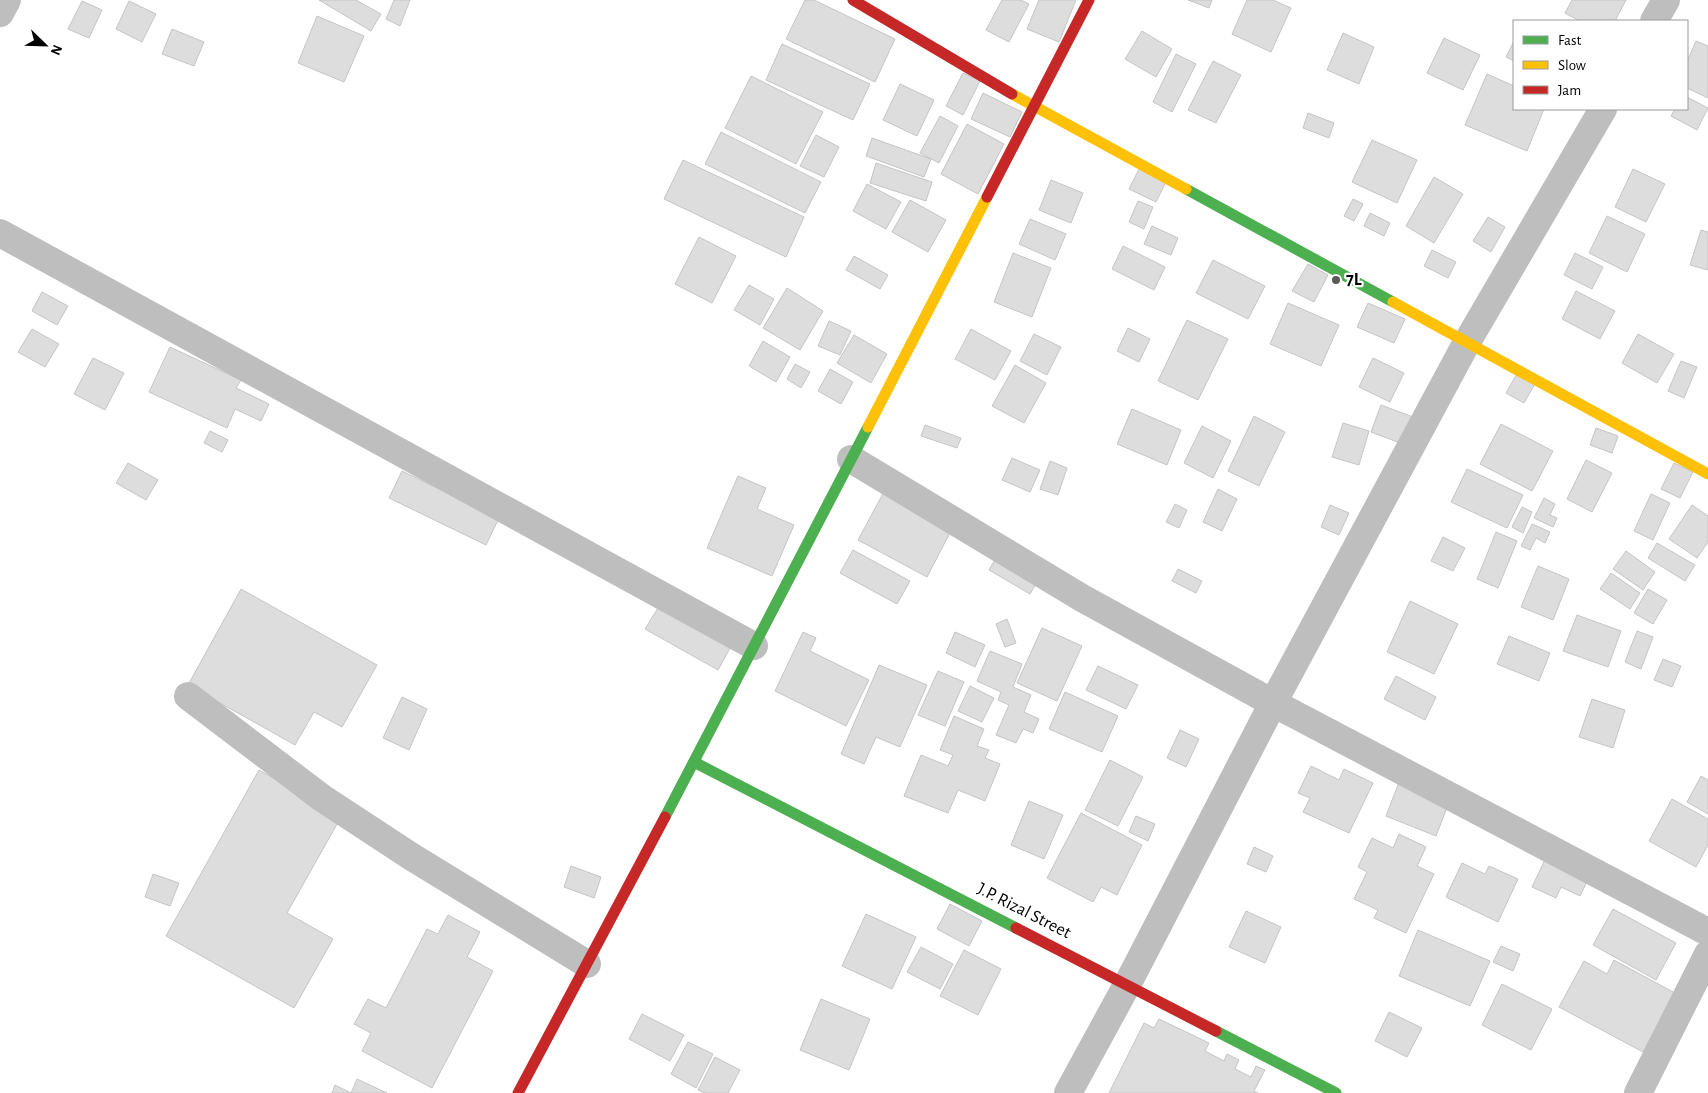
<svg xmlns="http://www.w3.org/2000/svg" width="1708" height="1093" font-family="'Alegreya Sans',sans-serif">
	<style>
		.building { fill: #ddd; stroke: #c5c5c5 }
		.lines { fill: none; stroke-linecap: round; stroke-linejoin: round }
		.street { stroke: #bebebe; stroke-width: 28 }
		.fast { stroke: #4caf50; stroke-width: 11 }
		.slow { stroke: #ffc107; stroke-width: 11 }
		.jam { stroke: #c62828; stroke-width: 11 }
		.poi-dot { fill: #595959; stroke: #fff; stroke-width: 2 }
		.labels { text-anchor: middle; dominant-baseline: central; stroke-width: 4.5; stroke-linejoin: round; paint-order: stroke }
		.poi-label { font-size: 18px; font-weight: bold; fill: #000; stroke: #fff; text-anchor: start }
		.street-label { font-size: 18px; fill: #000; stroke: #fff }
	</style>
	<rect width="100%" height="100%" fill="#fff"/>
	<g class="building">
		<path d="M319 0H356L381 14 371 31Z"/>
		<path d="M394 0H410L400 26 386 19Z"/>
		<path d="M805 0H814L895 39 875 82 786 39Z"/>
		<path d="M1002 0H1021L1029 4 1009 42 986 30Z"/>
		<path d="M1039 0H1076L1059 42 1027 29Z"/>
		<path d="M1188 0H1212L1209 8Z"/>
		<path d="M1247 0H1273L1291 8 1271 52 1232 34Z"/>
		<path d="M1572 0H1626L1615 21H1580L1565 13Z"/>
		<path d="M82 1 102 10 89 38 68 29Z"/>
		<path d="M129 1 156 14 142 42 116 29Z"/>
		<path d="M317 16 364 36 344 82 298 63Z"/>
		<path d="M172 29 204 42 194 66 162 54Z"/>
		<path d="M1142 31 1172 49 1156 77 1125 59Z"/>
		<path d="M1343 33 1374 47 1359 84 1327 70Z"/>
		<path d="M1444 38 1480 55 1463 90 1427 73Z"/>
		<path d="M1514 41V61L1506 57Z"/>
		<path d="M1696 41 1708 46V98L1687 88V62Z"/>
		<path d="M782 44 870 84 853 120 766 80Z"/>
		<path d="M1176 54 1196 64 1172 112 1153 102Z"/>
		<path d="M1213 61 1241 75 1216 123 1188 110Z"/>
		<path d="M963 73 980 81 963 115 946 106Z"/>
		<path d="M1487 74 1514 86V109H1544L1527 151 1465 125Z"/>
		<path d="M751 76 823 112 796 164 725 128Z"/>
		<path d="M900 84 934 100 917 136 883 120Z"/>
		<path d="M983 93 1022 112 1010 137 971 119Z"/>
		<path d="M1687 97 1708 108 1697 130 1671 116 1675 109H1687Z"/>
		<path d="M1308 113 1334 123 1329 138 1303 128Z"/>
		<path d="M940 116 958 126 939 163 920 153Z"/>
		<path d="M967 124 1004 144 978 194 941 174Z"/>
		<path d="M721 132 821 182 805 213 705 164Z"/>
		<path d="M816 135 839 147 824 177 800 166Z"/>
		<path d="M872 138 931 159 924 177 866 156Z"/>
		<path d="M1372 140 1417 160 1397 203 1352 182Z"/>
		<path d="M683 160 804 217 786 257 664 199Z"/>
		<path d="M876 163 932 182 926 201 870 183Z"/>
		<path d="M1140 167 1167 180 1156 202 1129 189Z"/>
		<path d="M1633 169 1665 184 1646 222 1615 207Z"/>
		<path d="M1434 177 1463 194 1434 243 1406 226Z"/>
		<path d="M1051 180 1083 193 1071 223 1039 210Z"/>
		<path d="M867 184 901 202 886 229 853 211Z"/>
		<path d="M1353 199 1363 204 1354 221 1344 216Z"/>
		<path d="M910 200 946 220 928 252 892 232Z"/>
		<path d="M1138 201 1153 207 1144 229 1129 222Z"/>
		<path d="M1370 213 1390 223 1384 236 1364 226Z"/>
		<path d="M1607 216 1645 234 1627 272 1589 253Z"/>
		<path d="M1488 217 1505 227 1491 252 1473 241Z"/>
		<path d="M1030 219 1066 234 1055 260 1019 244Z"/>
		<path d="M1152 226 1178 238 1171 255 1144 244Z"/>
		<path d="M1701 230 1708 232V270L1690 265Z"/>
		<path d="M699 237 736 256 712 303 675 284Z"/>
		<path d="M1123 246 1165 267 1154 290 1112 269Z"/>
		<path d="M1432 250 1456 262 1448 278 1424 266Z"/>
		<path d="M1013 253 1051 268 1032 317 994 302Z"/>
		<path d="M1575 253 1603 267 1592 289 1564 275Z"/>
		<path d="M854 256 888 275 880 289 846 270Z"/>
		<path d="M1213 260 1265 286 1248 319 1196 293Z"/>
		<path d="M1308 264 1328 275 1314 302 1292 291Z"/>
		<path d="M749 285 774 299 760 325 734 310Z"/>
		<path d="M787 288 823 311 800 350 763 328Z"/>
		<path d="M1576 291 1615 311 1600 339 1562 319Z"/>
		<path d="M42 292 68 306 57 325 32 311Z"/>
		<path d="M1288 303 1339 325 1321 366 1270 344Z"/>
		<path d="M1368 303 1405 319 1394 343 1357 327Z"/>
		<path d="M1187 320 1228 339 1198 400 1158 381Z"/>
		<path d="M829 321 851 331 840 355 818 346Z"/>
		<path d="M1128 328 1150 339 1139 362 1117 351Z"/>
		<path d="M32 329 59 344 45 367 18 352Z"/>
		<path d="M971 329 1011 351 995 380 955 359Z"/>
		<path d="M1034 334 1061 347 1047 375 1020 361Z"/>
		<path d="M1638 334 1674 354 1657 383 1622 363Z"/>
		<path d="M854 335 887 354 871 383 837 363Z"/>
		<path d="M763 341 790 357 776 382 749 366Z"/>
		<path d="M170 347 241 380 236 388 269 404 261 421 235 409 227 428 149 392Z"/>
		<path d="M93 358 124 373 105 410 74 394Z"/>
		<path d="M1373 358 1404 373 1390 402 1359 387Z"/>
		<path d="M1681 361 1697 367 1684 398 1668 391Z"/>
		<path d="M795 364 810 372 801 388 787 379Z"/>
		<path d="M1015 365 1046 383 1024 423 992 406Z"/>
		<path d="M830 369 853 382 841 404 818 391Z"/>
		<path d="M1518 372 1536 382 1524 403 1506 393Z"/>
		<path d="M1381 405 1413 417 1403 444 1371 432Z"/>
		<path d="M1132 409 1181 430 1167 465 1117 444Z"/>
		<path d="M1254 416 1285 432 1259 486 1228 471Z"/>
		<path d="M1343 423 1369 431 1359 465 1332 457Z"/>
		<path d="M1501 424 1553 451 1532 491 1480 464Z"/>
		<path d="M925 425 961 438 957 448 921 436Z"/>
		<path d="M1202 426 1231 441 1213 478 1184 463Z"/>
		<path d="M1596 428 1618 436 1612 453 1590 445Z"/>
		<path d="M210 431 228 440 222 452 204 443Z"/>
		<path d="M1012 458 1040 470 1030 492 1002 480Z"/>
		<path d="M1586 460 1612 473 1592 512 1567 499Z"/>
		<path d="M1050 461 1067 468 1058 495 1040 489Z"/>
		<path d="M128 463 158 480 146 500 116 483Z"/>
		<path d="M1674 463 1693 472 1680 498 1661 489Z"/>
		<path d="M1467 469 1523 495 1507 528 1451 502Z"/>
		<path d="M402 471 499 518 486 545 389 498Z"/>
		<path d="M738 476 766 488 757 509 794 525 772 576 707 548Z"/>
		<path d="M886 488 954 525 927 577 858 540Z"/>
		<path d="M1218 489 1237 499 1222 531 1203 522Z"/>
		<path d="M1651 494 1670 503 1653 540 1634 531Z"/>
		<path d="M1544 498 1555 504 1550 515 1557 518 1553 527 1534 518Z"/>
		<path d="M1175 504 1187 510 1179 528 1166 522Z"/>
		<path d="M1330 505 1349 513 1339 535 1321 527Z"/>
		<path d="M1692 505 1708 516V542L1697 558 1669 539Z"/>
		<path d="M1522 507 1532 512 1523 533 1512 527Z"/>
		<path d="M1532 524 1550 532 1545 543 1536 538 1530 550 1521 546Z"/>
		<path d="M1496 532 1517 541 1498 588 1477 579Z"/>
		<path d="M1443 537 1465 548 1453 571 1431 561Z"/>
		<path d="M1657 543 1695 565 1685 581 1648 558Z"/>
		<path d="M853 550 910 581 897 604 840 573Z"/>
		<path d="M1000 551 1041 575 1030 594 989 570Z"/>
		<path d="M1626 551 1655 572 1643 590 1613 569Z"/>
		<path d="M1538 566 1569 579 1553 620 1521 607Z"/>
		<path d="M1178 569 1202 581 1196 593 1172 581Z"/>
		<path d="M1611 573 1640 593 1630 609 1600 589Z"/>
		<path d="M241 589 377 665 342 727 314 712 295 745 188 685Z"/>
		<path d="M1648 589 1667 600 1653 624 1634 613Z"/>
		<path d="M1410 601 1458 624 1434 674 1387 652Z"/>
		<path d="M661 603 733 643 718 670 645 629Z"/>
		<path d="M1577 615 1621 631 1608 667 1563 651Z"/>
		<path d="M1007 619 1016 643 1005 647 996 624Z"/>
		<path d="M1042 628 1082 646 1057 701 1017 683Z"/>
		<path d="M1637 631 1653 637 1641 669 1625 662Z"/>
		<path d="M803 632 816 638 810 651 869 680 846 726 775 691Z"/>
		<path d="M955 632 985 645 975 667 946 653Z"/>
		<path d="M1509 636 1550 653 1539 681 1497 664Z"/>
		<path d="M990 651 1022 664 1013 687 1031 695 1024 712 1039 719 1033 733 1023 729 1016 743 996 735 1009 705 998 700 1001 692 977 681Z"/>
		<path d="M1663 659 1681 666 1672 687 1654 680Z"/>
		<path d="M879 665 927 685 900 747 876 737 864 764 841 754Z"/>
		<path d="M1098 666 1138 685 1126 709 1086 690Z"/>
		<path d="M938 671 964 682 945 726 918 715Z"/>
		<path d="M1396 676 1436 697 1425 720 1384 699Z"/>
		<path d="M970 686 994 698 982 722 958 711Z"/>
		<path d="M1065 692 1118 716 1102 752 1049 729Z"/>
		<path d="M402 697 427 709 409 750 383 738Z"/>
		<path d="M1592 699 1625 710 1613 748 1579 737Z"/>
		<path d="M954 716 984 729 977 746 989 750 985 758 1000 764 985 801 958 790 948 813 904 796 921 755 948 766 953 755 940 750Z"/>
		<path d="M1180 730 1199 739 1186 767 1167 758Z"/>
		<path d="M1110 760 1143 777 1118 826 1085 810Z"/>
		<path d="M1311 766 1339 780 1344 769 1373 783 1349 833 1303 812 1310 798 1298 793Z"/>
		<path d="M259 770 341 817 287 913 333 939 294 1008 166 936Z"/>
		<path d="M1701 776 1708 780V814L1687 802Z"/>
		<path d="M1401 777 1451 797 1436 836 1386 816Z"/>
		<path d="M1672 799 1708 819V845L1696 867 1649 841Z"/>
		<path d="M1029 801 1063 815 1044 859 1011 845Z"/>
		<path d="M1081 813 1142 845 1117 895 1101 887 1093 902 1047 878Z"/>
		<path d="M1136 816 1155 824 1148 841 1129 832Z"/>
		<path d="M1399 834 1426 847 1417 866 1434 874 1406 933 1374 918 1378 910 1354 899 1367 872 1358 867 1372 838 1393 848Z"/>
		<path d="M1254 847 1273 856 1266 872 1247 864Z"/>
		<path d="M1549 851 1592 871 1580 896 1561 887 1556 898 1532 887Z"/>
		<path d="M1462 863 1485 874 1489 866 1518 879 1498 922 1446 897Z"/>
		<path d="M571 866 601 877 594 898 564 887Z"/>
		<path d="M153 874 179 883 170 906 145 897Z"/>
		<path d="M950 904 982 921 969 946 937 929Z"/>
		<path d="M1613 909 1676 943 1656 980 1593 945Z"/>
		<path d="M1246 911 1281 927 1265 963 1229 947Z"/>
		<path d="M866 914 916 937 892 989 842 966Z"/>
		<path d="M448 915 480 932 467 957 493 971 432 1088 362 1051 371 1033 354 1024 368 999 386 1008 427 929 438 934Z"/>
		<path d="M1418 930 1490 961 1470 1006 1399 976Z"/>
		<path d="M1501 946 1520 954 1513 971 1493 962Z"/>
		<path d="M921 947 953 964 940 989 907 972Z"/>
		<path d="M964 950 1001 969 978 1015 940 996Z"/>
		<path d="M1614 960 1675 993 1643 1052 1559 1007 1584 961 1607 974Z"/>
		<path d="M1502 984 1552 1009 1531 1050 1482 1025Z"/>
		<path d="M821 999 870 1019 849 1070 800 1050Z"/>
		<path d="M1389 1012 1422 1028 1407 1057 1375 1041Z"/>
		<path d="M642 1014 684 1035 670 1061 629 1039Z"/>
		<path d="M1159 1019 1209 1043 1205 1051 1224 1061 1227 1054 1239 1060 1235 1069 1251 1077 1256 1066 1265 1070 1254 1091 1258 1093H1109L1144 1023 1154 1028Z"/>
		<path d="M688 1042 713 1054 696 1088 671 1074Z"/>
		<path d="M715 1057 740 1070 728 1093H705L698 1090Z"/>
		<path d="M357 1079 387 1093H332L335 1085 351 1093Z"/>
	</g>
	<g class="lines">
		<g class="street">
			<path d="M0 13 7 0"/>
			<path d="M1654 21 1666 0"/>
			<path d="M0 233 754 646"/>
			<path d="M851 459 1082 598 1273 703 1708 932"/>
			<path d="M188 696 322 798 412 857 587 964"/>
			<path d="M1068 1093 1128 983 1273 703 1467 342 1603 109"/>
			<path d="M1638 1093 1708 954"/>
		</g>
		<g class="fast">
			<path d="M1186 189 1393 302"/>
			<path d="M694 762 1016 928"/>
			<path d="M665 817 868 427"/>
			<path d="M1216 1031 1336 1093"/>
		</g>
		<g class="slow">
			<path d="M1012 94 1186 189"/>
			<path d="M1393 302 1708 474"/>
			<path d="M868 427 987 197"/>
		</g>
		<g class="jam">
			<path d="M853 0 1012 94"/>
			<path d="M987 197 1089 0"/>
			<path d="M1016 928 1216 1031"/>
			<path d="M518 1093 665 817"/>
		</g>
	</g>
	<circle class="poi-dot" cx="1336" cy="280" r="5"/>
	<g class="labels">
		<g class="poi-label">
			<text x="1346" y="280">7L</text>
		</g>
		<g class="street-label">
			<text transform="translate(1024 911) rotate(27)">J.P. Rizal Street</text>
		</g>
	</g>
	<rect x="1513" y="20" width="175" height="90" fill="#ffffff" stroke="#999999"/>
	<rect x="1523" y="36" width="25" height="8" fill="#4caf50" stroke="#999999"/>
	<text x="1558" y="45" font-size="15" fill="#000000">Fast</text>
	<rect x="1523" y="61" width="25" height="8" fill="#ffc107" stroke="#999999"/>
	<text x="1558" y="70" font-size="15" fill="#000000">Slow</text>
	<rect x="1523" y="86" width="25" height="8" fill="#c62828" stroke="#999999"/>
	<text x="1558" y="95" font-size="15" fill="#000000">Jam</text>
	<g transform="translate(45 45) rotate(113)" stroke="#ffffff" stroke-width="4" paint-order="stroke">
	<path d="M0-4L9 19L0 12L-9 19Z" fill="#000000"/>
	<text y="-8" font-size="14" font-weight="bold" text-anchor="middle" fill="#000000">N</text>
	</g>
</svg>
